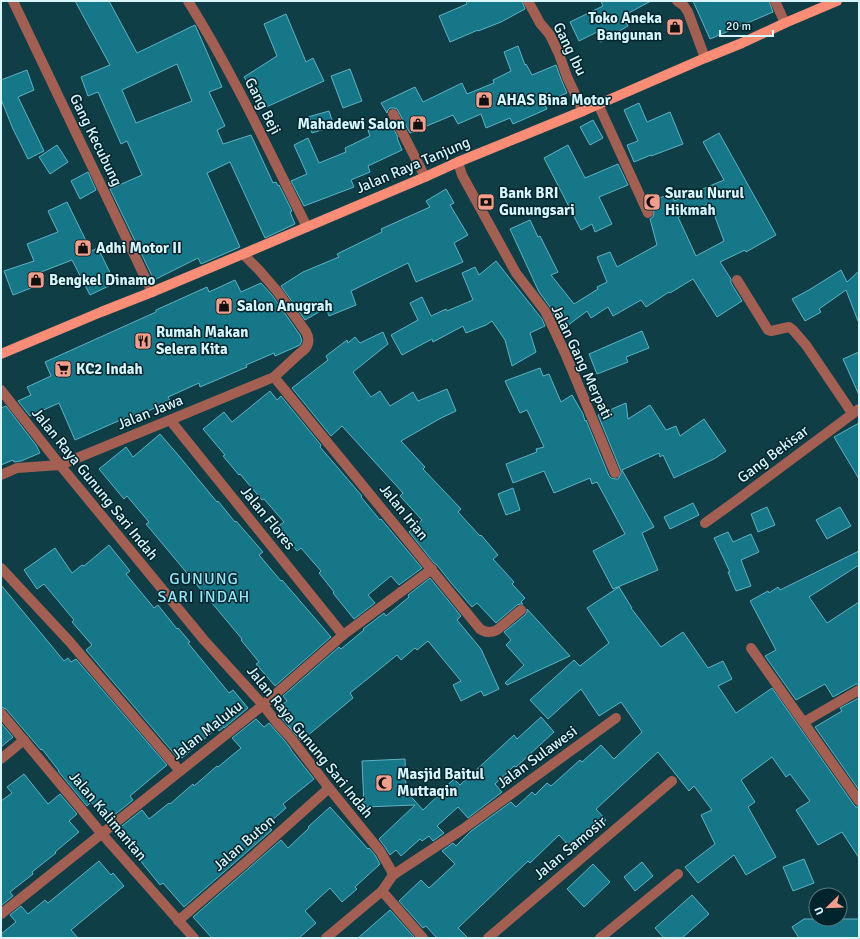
<svg xmlns="http://www.w3.org/2000/svg" width="860" height="939" font-family="Signika,sans-serif">
	<style>
		.building { fill: #167788; stroke: #5eb2c3; fill-rule: evenodd }
		.lines { fill: none; stroke-linecap: round; stroke-linejoin: round }
		.minor { stroke: #a35f51; stroke-width: 10 }
		.primary { stroke: #fb8d76; stroke-width: 10 }
		.labels { text-anchor: middle; dominant-baseline: central; stroke-width: 3; stroke-linejoin: round; paint-order: stroke }
		.poi-label { font-size: 15px; font-weight: bold; fill: #d7f6fd; stroke: #00242b; text-anchor: start }
		.street-label { font-size: 15px; fill: #d7f6fd; stroke: #00242b }
		.neighbourhood-label { font-size: 16px; letter-spacing: 1px; fill: #93e7f9; stroke: #00242b }
	</style>
	<rect width="100%" height="100%" fill="#0f3e47"/>
	<g class="building">
		<path d="M75 1H109L137 53 195 25 206 50 222 87 209 92 225 126 217 130 223 144 251 135 273 183 276 182 278 186 279 185 292 211 290 212 295 224 265 238 230 162 207 173 240 247 201 264 198 258 154 280 110 189 142 175 127 141 121 144 98 92 88 96 81 77 110 65ZM177 64 192 101 136 123 122 90Z"/>
		<path d="M466 1H522L525 9 501 22 478 31V30L450 42 439 16 467 4Z"/>
		<path d="M601 1H651L623 16 628 26 600 42 597 32 579 41 570 22 603 6Z"/>
		<path d="M693 1H769L773 12 710 39Z"/>
		<path d="M286 14 306 62 313 58 324 81 264 108 244 77 277 56 264 24Z"/>
		<path d="M518 46 525 65 526 64 532 75 556 65 561 79 567 93 544 103 547 109 513 124 510 118 486 128 481 114 458 124 453 115 410 133 397 109 394 108H390L388 110 387 113 381 103 415 87 423 102 462 83 467 94 494 83 493 80 511 71 504 52Z"/>
		<path d="M350 69 362 101 343 108 331 76Z"/>
		<path d="M27 70 34 90 18 97 44 151 28 159 13 129 1 99V80Z"/>
		<path d="M639 103 647 122 670 112 683 144 651 156V155L634 162 627 145 638 141 624 110Z"/>
		<path d="M329 111 334 126 312 133 308 117Z"/>
		<path d="M593 120 603 138 590 145 580 127Z"/>
		<path d="M389 121 398 137 397 138 402 150 368 166 370 172 351 180 354 187 304 206 291 181 307 174 294 145 308 138 319 163 346 152 345 148 370 136 368 130Z"/>
		<path d="M719 133 776 235 746 252 745 250 720 262 731 279V283L742 301 717 317 693 279 670 293 669 292 646 307 641 300 613 316 608 307 591 318 587 311 567 326 561 319 557 321 550 307 539 292 510 229 530 220 538 237 540 236 558 272 551 275 574 304 598 289 597 287 607 282 597 257 610 252 617 267 657 245 650 219 653 217 654 213 649 201 672 194 674 201 724 180 703 142ZM710 203 724 241 696 256 678 217Z"/>
		<path d="M57 145 68 162 50 174 39 157Z"/>
		<path d="M568 145 585 178 618 164 628 185 599 197 612 224 595 232 592 224 581 230 544 158Z"/>
		<path d="M88 172 96 190 80 199 71 181Z"/>
		<path d="M446 189 454 203 450 205 468 235 454 243 463 262 416 282 408 263 351 291 356 305 329 316 326 308 305 320 281 286 303 272 339 257 337 254 382 232 381 229 430 207 426 201Z"/>
		<path d="M67 202 91 251 98 248 115 283 90 295 72 260 28 277 31 288 13 295 4 271 34 261 27 244 58 232 48 211Z"/>
		<path d="M496 261 542 319 545 326 530 333 536 352 512 366 505 340 492 321 486 325 466 333 463 326 433 342 432 339 402 355 391 335 418 320 410 303 422 297 431 316 446 309 447 311 473 300 462 273 475 267 479 275Z"/>
		<path d="M841 270 847 282 859 271V321H858L846 290 819 309 821 312 805 321 792 299 809 290Z"/>
		<path d="M235 280 241 292 261 283 272 295 300 335 302 341 300 345 275 356 274 353 246 365 247 367 200 387 199 383 168 397 170 401 126 421 125 418 75 440 59 403 30 416 18 401 31 395 27 387 51 376 45 362 156 312V310L207 287 209 292Z"/>
		<path d="M642 331 649 348 626 357 628 362 597 374 589 354Z"/>
		<path d="M383 332 388 344 353 372 371 397 380 391 390 406 413 392 418 401 447 389 456 411 441 418 401 441 425 467 423 469 461 509 458 512 480 536 481 535 498 555 493 559 514 582 512 584 525 598 521 602 523 604H520L517 605 496 623 477 603 472 607 452 584 437 565 434 563 409 532 422 520 400 496 403 493 342 426 331 436 292 388 328 360 326 356 347 340 348 343 355 337 360 343Z"/>
		<path d="M859 352V395L843 359Z"/>
		<path d="M540 368 543 376 549 374 561 402 572 395 583 414 585 421 586 420 609 476 611 478 615 479H618L621 474V471L598 415 626 403 628 419 650 405 666 430 676 426 680 436 704 419 726 451 714 459 674 478 663 455 660 457 659 453 622 470 654 527 642 533 658 570 613 589 593 551 625 534 597 482 592 484 590 478 554 493 544 471 513 483 506 464 537 452 536 449 544 447 527 410 520 413 505 381Z"/>
		<path d="M270 391 277 400 281 396 321 445 320 447 362 496 361 497 380 520 381 519 422 568 399 585 391 576 368 595 375 603 354 619 333 593 334 592 319 573 321 571 301 548 297 551 277 527 284 522 264 499 262 500 240 474 239 475 223 456 225 455 203 429 224 412 232 422Z"/>
		<path d="M6 406 36 445 40 453 21 461 14 462 13 460 1 465V408Z"/>
		<path d="M859 423V479L834 437Z"/>
		<path d="M160 434 179 456 217 502 218 501 235 522 236 521 263 552 259 555 281 581 282 580 331 637 275 686 256 664 259 662 241 640 242 639 146 524 149 522 127 496 124 499 99 469 126 447 133 457Z"/>
		<path d="M513 488 520 510 506 515 498 494Z"/>
		<path d="M693 503 699 515 670 529 664 517Z"/>
		<path d="M767 507 775 525 758 532 751 514Z"/>
		<path d="M840 507 851 526 827 539 816 520Z"/>
		<path d="M728 532 733 542 751 534 759 552 741 560 751 586 736 591 728 572H730L714 538Z"/>
		<path d="M109 545 130 571 126 574 154 608 158 605 177 629 178 628 190 642 188 643 229 693 233 690 248 708 224 728V727L219 731 217 728 182 758 179 755 177 757 86 650 92 645 72 622 74 620 44 584 37 589 24 570 55 548 72 573 82 565 84 566Z"/>
		<path d="M859 551V565L809 597 827 623 859 602V684H856L833 697 825 684 796 700 765 656 776 650 750 601 768 591 769 593 778 587 780 590Z"/>
		<path d="M430 578 461 616 457 620 481 649 499 689 484 696 481 691 461 701 453 685 461 681 428 641 417 650 415 648 401 660 397 655 350 693 353 698 301 741 278 714 285 708 282 705 287 701 283 696 339 647 341 649 364 630 363 629 384 613 386 616 409 597 408 595Z"/>
		<path d="M1 585 64 661 68 658 71 662 76 659 167 765 130 796 133 800 107 821 91 802 87 806 58 771H59L42 749 41 750 6 709 1 707Z"/>
		<path d="M619 587 632 608H631L661 647 683 632 708 668 723 661 732 679 718 686 736 713 772 688 854 805 856 807H859V858L842 832 818 845 796 810 810 801 790 774 786 777 772 757 741 780 755 802 748 807 776 857 746 875 734 855 698 883 685 867 715 844 701 815 712 810 694 786 689 791 658 752 596 809 606 820 573 850 559 835 530 863 528 861 458 928 468 938H437L426 926 423 928 399 901 421 880 429 888 455 864 442 851 453 843 456 846 471 831 511 802 516 807 532 792 535 795 547 783 551 786 580 760 582 762 601 745 614 759 642 732 621 702 599 716 581 689 548 719 530 700 574 660 580 666 609 643 587 608Z"/>
		<path d="M527 609 570 656 507 685 505 683 524 665 506 645 511 640 504 632 525 615 527 612Z"/>
		<path d="M859 698V790L815 727 842 711 840 708Z"/>
		<path d="M541 717 554 732 516 767 514 766 495 784 502 792 468 818 458 807 437 826 444 833 433 841 429 836 422 841 420 839 401 856 396 850 390 855 385 847 379 839 415 805 364 807 362 761 405 759 406 791 423 810 443 791 442 790 454 779 460 785 514 735 517 739Z"/>
		<path d="M256 719 264 727 269 723 285 741 291 749V750L314 779 283 804 286 808 270 822 272 825 269 827 272 830 184 907 163 883 160 885 135 854 137 853 118 829 142 810 149 819 169 803 170 804 193 784 194 786 217 766 218 767 241 748 232 738Z"/>
		<path d="M1 723 13 737 1 747Z"/>
		<path d="M24 774 48 804 60 794 77 814 69 821 79 832 55 852 56 853 32 872 33 874 10 892 13 896 2 905 1 903V801L12 793 7 787Z"/>
		<path d="M330 807 368 849 369 848 375 855 380 864 355 887 357 889 342 902 330 888 305 911 316 923 299 938H212L193 917 281 840 288 848 309 828 308 827Z"/>
		<path d="M804 859 814 883 793 891 783 867Z"/>
		<path d="M99 861 111 875 113 873 124 886 71 930 78 938H1V934L16 922 10 915 21 906 28 914 45 900 48 903Z"/>
		<path d="M642 862 653 876 635 891 624 877Z"/>
		<path d="M593 864 610 882 584 907 567 889Z"/>
		<path d="M692 895 709 914 682 938H664L655 928Z"/>
		<path d="M390 910 414 937 413 938H358Z"/>
		<path d="M804 919H859V938H799L792 927Z"/>
	</g>
	<g class="lines">
		<g class="minor">
			<path d="M13 1 152 292"/>
			<path d="M188 1C233 73 269 151 307 227"/>
			<path d="M528 1 540 23 550 35 559 54 567 77 583 111"/>
			<path d="M677 1 684 6 688 12 705 58"/>
			<path d="M775 1 785 23"/>
			<path d="M598 104 648 213"/>
			<path d="M393 114 425 177"/>
			<path d="M458 162 462 175 500 244 516 273 545 311 549 319 565 353 615 473"/>
			<path d="M737 280 768 330 771 331 789 327 793 330 806 345 852 413"/>
			<path d="M274 377 480 629C486 633 491 633 497 630L521 610"/>
			<path d="M1 390 60 465 204 640 263 705 277 723 290 737 329 788 380 851 391 870 393 875"/>
			<path d="M170 420 343 635"/>
			<path d="M1 475 17 468 60 465 170 420 274 377 300 353C308 348 311 341 306 332L277 291 259 270 243 254"/>
			<path d="M705 523 737 500 859 409"/>
			<path d="M1 568 69 641 180 771"/>
			<path d="M751 648 859 801"/>
			<path d="M1 713 102 834 194 938"/>
			<path d="M804 722 859 690"/>
			<path d="M1 759 24 740"/>
			<path d="M382 891 423 938"/>
			<path d="M1 914 263 705 343 635 432 569"/>
			<path d="M178 921 251 858 329 788"/>
			<path d="M326 938 382 891 393 875 463 829 616 718"/>
			<path d="M488 938 672 781"/>
			<path d="M600 938 678 874"/>
		</g>
		<path class="primary" d="M1 354 101 312 152 292 243 254 425 177 458 162 583 111 705 58 742 43 785 23 837 1"/>
	</g>
	<defs>
		<symbol id="shop-square" viewBox="-11 -11 22 22"><rect x="-9" y="-9" width="18" height="18" rx="4" fill="#f49d8b" stroke="#00242b"/><path d="M-5-2.5h2.3a2.7 3.5 0 0 1 5.4 0H5L5.5 6h-11ZM-1.5-2.5h3a1.5 2.3 0 0 0-3 0Z" fill="#111"/></symbol>
		<symbol id="bank-square" viewBox="-11 -11 22 22"><rect x="-9" y="-9" width="18" height="18" rx="4" fill="#f49d8b" stroke="#00242b"/><path d="M-6-4H6V4H-6ZM0-2.3a2.3 2.3 0 1 0 0 4.6a2.3 2.3 0 1 0 0-4.6Z" fill="#111"/></symbol>
		<symbol id="mosque-square" viewBox="-11 -11 22 22"><rect x="-9" y="-9" width="18" height="18" rx="4" fill="#f49d8b" stroke="#00242b"/><path d="M3.5-4.9A6 6 0 1 0 3.5 4.9A5 5 0 1 1 3.5-4.9Z" fill="#111"/></symbol>
		<symbol id="restaurant-square" viewBox="-11 -11 22 22"><rect x="-9" y="-9" width="18" height="18" rx="4" fill="#f49d8b" stroke="#00242b"/><path d="M-5-6h1v4h1v-4h1v4h1v-4h1v5L-1.5 .5V6h-2V.5L-5-1ZM5-6V6H3V1.5H1.5Q1.5-4 5-6Z" fill="#111"/></symbol>
		<symbol id="supermarket-square" viewBox="-11 -11 22 22"><rect x="-9" y="-9" width="18" height="18" rx="4" fill="#f49d8b" stroke="#00242b"/><path d="M-6-5.5h2.5l.6 2H6L4.5 2H-2.5L-4.4-4H-6ZM-1.5 3.2a1.3 1.3 0 1 0 .1 0ZM3 3.2a1.3 1.3 0 1 0 .1 0Z" fill="#111"/></symbol>
	</defs>
	<g fill-rule="evenodd">
		<use href="#shop-square" x="665" y="17" width="20" height="20"/>
		<use href="#shop-square" x="474" y="90" width="20" height="20"/>
		<use href="#shop-square" x="408" y="114" width="20" height="20"/>
		<use href="#bank-square" x="476" y="192" width="20" height="20"/>
		<use href="#mosque-square" x="642" y="192" width="20" height="20"/>
		<use href="#shop-square" x="73" y="238" width="20" height="20"/>
		<use href="#shop-square" x="26" y="270" width="20" height="20"/>
		<use href="#shop-square" x="214" y="296" width="20" height="20"/>
		<use href="#restaurant-square" x="133" y="331" width="20" height="20"/>
		<use href="#supermarket-square" x="53" y="359" width="20" height="20"/>
		<use href="#mosque-square" x="374" y="773" width="20" height="20"/>
	</g>
	<g class="labels">
		<g class="poi-label">
			<text x="662" y="18" text-anchor="end">Toko Aneka<tspan x="662" dy="17">Bangunan</tspan></text>
			<text x="497" y="100">AHAS Bina Motor</text>
			<text x="405" y="124" text-anchor="end">Mahadewi Salon</text>
			<text x="499" y="193">Bank BRI<tspan x="499" dy="17">Gunungsari</tspan></text>
			<text x="665" y="193">Surau Nurul<tspan x="665" dy="17">Hikmah</tspan></text>
			<text x="96" y="248">Adhi Motor II</text>
			<text x="49" y="280">Bengkel Dinamo</text>
			<text x="237" y="306">Salon Anugrah</text>
			<text x="156" y="332">Rumah Makan<tspan x="156" dy="17">Selera Kita</tspan></text>
			<text x="76" y="369">KC2 Indah</text>
			<text x="397" y="774">Masjid Baitul<tspan x="397" dy="17">Muttaqin</tspan></text>
		</g>
		<g class="street-label">
			<text transform="translate(570 49) rotate(64)">Gang Ibu</text>
			<text transform="translate(263 106) rotate(63)">Gang Beji</text>
			<text transform="translate(96 140) rotate(64)">Gang Kecubung</text>
			<text transform="translate(413 165) rotate(-23)">Jalan Raya Tanjung</text>
			<text transform="translate(582 362) rotate(65)">Jalan Gang Merpati</text>
			<text transform="translate(150 412) rotate(-22)">Jalan Jawa</text>
			<text transform="translate(773 454) rotate(-37)">Gang Bekisar</text>
			<text transform="translate(95 484) rotate(51)">Jalan Raya Gunung Sari Indah</text>
			<text transform="translate(404 512) rotate(51)">Jalan Irian</text>
			<text transform="translate(268 518) rotate(51)">Jalan Flores</text>
			<text transform="translate(207 730) rotate(-38)">Jalan Maluku</text>
			<text transform="translate(310 742) rotate(51)">Jalan Raya Gunung Sari Indah</text>
			<text transform="translate(537 757) rotate(-36)">Jalan Sulawesi</text>
			<text transform="translate(108 816) rotate(50)">Jalan Kalimantan</text>
			<text transform="translate(244 843) rotate(-41)">Jalan Buton</text>
			<text transform="translate(570 848) rotate(-40)">Jalan Samosir</text>
		</g>
		<g class="neighbourhood-label">
			<text x="204" y="579">GUNUNG<tspan x="204" dy="18">SARI INDAH</tspan></text>
		</g>
	</g>
	<rect width="860" height="939" fill="none" stroke="#d7f6fd" stroke-width="4"/>
	<g transform="translate(828 907) rotate(247)"><circle r="19" fill="#00242b" stroke="#56787f"/>
	<path d="M0-3L7 15L0 10L-7 15Z" fill="#f49d8b"/>
	<text y="-6" font-size="11" font-weight="bold" text-anchor="middle" fill="#d7f6fd">U</text>
	</g>
	<path d="M720 30v6h53v-6" fill="none" stroke="#d7f6fd" stroke-width="2"/>
	<text x="726" y="30" font-size="12" fill="#d7f6fd" stroke="#00242b" stroke-width="3" paint-order="stroke">20 m</text>
</svg>
